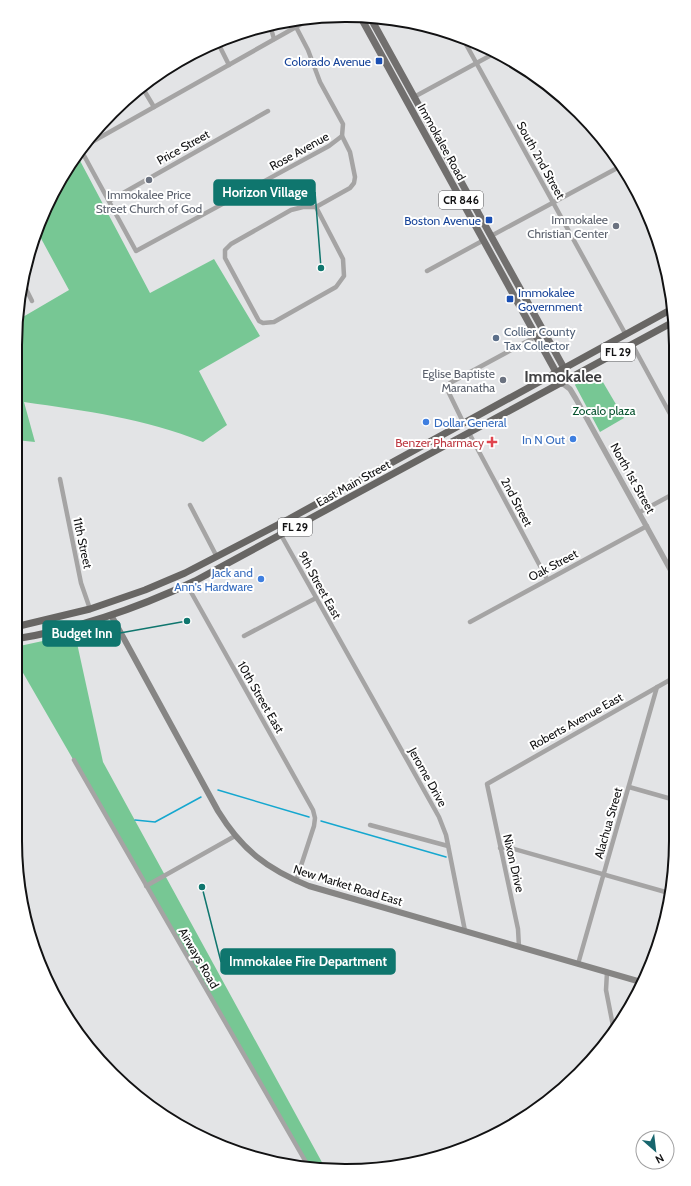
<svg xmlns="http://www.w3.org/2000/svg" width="691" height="1186" font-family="Cabin,sans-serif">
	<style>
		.green { fill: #77c794 }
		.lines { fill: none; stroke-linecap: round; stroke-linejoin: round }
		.stream { stroke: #15a7cf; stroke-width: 1.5 }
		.minor { stroke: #a5a4a4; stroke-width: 4.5 }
		.tertiary { stroke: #a5a4a4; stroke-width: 5.5 }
		.secondary { stroke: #868584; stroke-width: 6 }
		.primary { stroke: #716f6e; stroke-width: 7 }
		.trunk { stroke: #686664; stroke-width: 7 }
		.transit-dot { fill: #1a4fb4; stroke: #fff; stroke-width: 1.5 }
		.worship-dot { fill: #6b7280; stroke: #fff; stroke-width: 1.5 }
		.service-dot { fill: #5c6f8a; stroke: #fff; stroke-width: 1.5 }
		.shop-dot { fill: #3f7fe0; stroke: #fff; stroke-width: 1.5 }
		.health-dot { fill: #e0444e; stroke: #fff; stroke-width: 1.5 }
		.labels { text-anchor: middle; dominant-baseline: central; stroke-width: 4; stroke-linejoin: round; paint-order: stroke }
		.shield { fill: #fff; stroke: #59595a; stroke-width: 1 }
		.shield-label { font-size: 11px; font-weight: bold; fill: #121213 }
		.transit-label { font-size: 12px; fill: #164399; stroke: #fff; text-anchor: end }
		.street-label { font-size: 12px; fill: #121213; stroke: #fff }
		.worship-label { font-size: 12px; fill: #5b616d; stroke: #fff; text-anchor: end }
		.service-label { font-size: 12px; fill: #4e5e75; stroke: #fff; text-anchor: start }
		.park-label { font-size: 12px; fill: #03502b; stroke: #fff }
		.shop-label { font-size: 12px; fill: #366cbe; stroke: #fff; text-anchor: end }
		.health-label { font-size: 12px; fill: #be3a42; stroke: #fff; text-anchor: end }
		.district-label { font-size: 16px; font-weight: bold; fill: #404042; stroke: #fff }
		.rim { fill: none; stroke: #121213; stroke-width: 2 }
		.leader { fill: none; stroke: #0f766e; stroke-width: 1.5 }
		.callout-dot { fill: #0f766e; stroke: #fff; stroke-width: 1.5 }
		.callout { fill: #0f766e; stroke: #0f766e; stroke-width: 1.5 }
		.callout-label { font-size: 13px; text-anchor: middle; font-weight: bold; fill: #fff }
	</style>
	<rect width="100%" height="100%" fill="#e3e4e6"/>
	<g class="green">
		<path d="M77 155 150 293 214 259 260 336 199 371 227 425 203 442C144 418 86 411 24 402L35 442 16 440V321L69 290 37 231 71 162Z"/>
		<path d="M597 372 624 418 600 432 575 385 577 382Z"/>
		<path d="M75 634 103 762 324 1166 307 1164 15 659V647Z"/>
	</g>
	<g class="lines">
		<g class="stream">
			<path d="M218 790 309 817"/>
			<path d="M135 820 155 822 201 797"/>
			<path d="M321 821 446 857"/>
		</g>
		<g class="minor">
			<path d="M270 25 274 39"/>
			<path d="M462 37 626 335"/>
			<path d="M217 41 229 65"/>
			<path d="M142 87 154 107"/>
			<path d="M414 97 495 53"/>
			<path d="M83 147 312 18"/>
			<path d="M81 150 136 251 329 146 342 136 343 124 320 82 308 50 296 27"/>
			<path d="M109 201 268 111"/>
			<path d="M316 207 343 259 344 276 336 287 274 322 263 323 259 321 225 258V250L231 244 291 210 303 207H316L350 188 354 183 355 177 350 152 342 136"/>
			<path d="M491 236 621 166"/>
			<path d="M427 271 484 240"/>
			<path d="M24 285 32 301"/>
			<path d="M632 344 675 423"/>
			<path d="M464 424 448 391 450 383 537 336"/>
			<path d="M469 433 547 579"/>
			<path d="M60 479 81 583 90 609"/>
			<path d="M190 505 217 557"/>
			<path d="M640 512 675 493"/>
			<path d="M281 535 439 817 446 835 465 931"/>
			<path d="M187 585 313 810 315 818 314 826 296 881"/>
			<path d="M470 622 647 526"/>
			<path d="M244 636 316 598"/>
			<path d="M74 760 307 1164"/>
			<path d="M629 787 675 800"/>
			<path d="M370 825 448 846"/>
			<path d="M500 848 507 847 669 893"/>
			<path d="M146 886 235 836"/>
			<path d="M519 947 518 929 487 784 675 677"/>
			<path d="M578 964 657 687"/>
			<path d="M607 972 606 990 614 1031"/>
		</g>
		<path class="tertiary" d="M562 383 570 389 576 399 675 578"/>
		<path class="secondary" d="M111 615 218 811C242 850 267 869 309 886L641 982"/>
		<g class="primary">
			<path d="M360 16 562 383"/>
			<path d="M370 17 570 379"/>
		</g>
		<g class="trunk">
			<path d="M15 627 90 609 145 590 185 573 289 519 672 309"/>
			<path d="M15 639C78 629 138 608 195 581L675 321"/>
		</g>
	</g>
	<g class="transit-dot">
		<rect x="375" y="57" width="8" height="8" rx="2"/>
		<rect x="485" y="216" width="8" height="8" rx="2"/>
		<rect x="506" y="295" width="8" height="8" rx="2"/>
	</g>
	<g class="worship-dot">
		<circle cx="149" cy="180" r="4"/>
		<circle cx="616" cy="226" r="4"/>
		<circle cx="503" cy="380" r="4"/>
	</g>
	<circle class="service-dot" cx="496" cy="338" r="4"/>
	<g class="shop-dot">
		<circle cx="426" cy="422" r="4"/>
		<circle cx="573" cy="439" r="4"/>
		<circle cx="261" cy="579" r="4"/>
	</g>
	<path class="health-dot" d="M490 436h4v4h4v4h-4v4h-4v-4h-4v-4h4z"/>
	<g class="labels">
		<g class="shield">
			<rect x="439" y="191" width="44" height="18" rx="3"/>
			<rect x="601" y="343" width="34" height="18" rx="3"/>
			<rect x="278" y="518" width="34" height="18" rx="3"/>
		</g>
		<g class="shield-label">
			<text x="461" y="200">CR 846</text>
			<text x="618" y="352">FL 29</text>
			<text x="295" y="527">FL 29</text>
		</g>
		<g class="transit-label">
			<text x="371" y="61">Colorado Avenue</text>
			<text x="481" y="220">Boston Avenue</text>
			<text x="518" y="292" text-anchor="start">Immokalee<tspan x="518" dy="14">Government</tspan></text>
		</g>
		<g class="street-label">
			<text transform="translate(442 142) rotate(61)">Immokalee Road</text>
			<text transform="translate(183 147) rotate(-29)">Price Street</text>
			<text transform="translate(299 151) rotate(-29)">Rose Avenue</text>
			<text transform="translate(541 160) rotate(61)">South 2nd Street</text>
			<text transform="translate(633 478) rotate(61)">North 1st Street</text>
			<text transform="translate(353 483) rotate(-29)">East Main Street</text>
			<text transform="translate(517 502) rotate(62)">2nd Street</text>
			<text transform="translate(83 543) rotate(78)">11th Street</text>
			<text transform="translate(553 565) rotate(-28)">Oak Street</text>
			<text transform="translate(320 585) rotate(61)">9th Street East</text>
			<text transform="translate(261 697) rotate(60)">10th Street East</text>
			<text transform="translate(576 721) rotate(-29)">Roberts Avenue East</text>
			<text transform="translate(428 777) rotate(61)">Jerome Drive</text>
			<text transform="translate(608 823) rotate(-74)">Alachua Street</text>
			<text transform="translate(514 863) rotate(77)">Nixon Drive</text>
			<text transform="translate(348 885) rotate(17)">New Market Road East</text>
			<text transform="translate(199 958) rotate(60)">Airways Road</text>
		</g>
		<g class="worship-label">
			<text x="149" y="194" text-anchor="middle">Immokalee Price<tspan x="149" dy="14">Street Church of God</tspan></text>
			<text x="608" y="219">Immokalee<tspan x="608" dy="14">Christian Center</tspan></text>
			<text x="495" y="373">Eglise Baptiste<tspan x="495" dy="14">Maranatha</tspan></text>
		</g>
		<g class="service-label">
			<text x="504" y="331">Collier County<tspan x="504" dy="14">Tax Collector</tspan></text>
		</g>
		<g class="park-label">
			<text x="604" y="410">Zocalo plaza</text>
		</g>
		<g class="shop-label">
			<text x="434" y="422" text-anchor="start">Dollar General</text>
			<text x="565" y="439">In N Out</text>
			<text x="253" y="572">Jack and<tspan x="253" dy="14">Ann's Hardware</tspan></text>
		</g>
		<g class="health-label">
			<text x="484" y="442">Benzer Pharmacy</text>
		</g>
		<g class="district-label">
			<text x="563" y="376">Immokalee</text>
		</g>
	</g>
	<path d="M0 0H691V1186H0ZM345 22H346A323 323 0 0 1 669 345V841A323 323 0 0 1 346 1164H345A323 323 0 0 1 22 841V345A323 323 0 0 1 345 22Z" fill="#fff" fill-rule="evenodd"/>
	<path class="rim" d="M345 22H346A323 323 0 0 1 669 345V841A323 323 0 0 1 346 1164H345A323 323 0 0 1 22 841V345A323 323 0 0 1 345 22Z"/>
	<path class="leader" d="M321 268L315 192M187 621L120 633M202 887L221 962"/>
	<g class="callout-dot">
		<circle cx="321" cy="268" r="4"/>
		<circle cx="187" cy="621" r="4"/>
		<circle cx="202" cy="887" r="4"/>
	</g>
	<g class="callout">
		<rect x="214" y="180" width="101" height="25" rx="4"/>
		<rect x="43" y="621" width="77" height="25" rx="4"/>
		<rect x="221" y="949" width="174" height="25" rx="4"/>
	</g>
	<g class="callout-label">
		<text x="265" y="197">Horizon Village</text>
		<text x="82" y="638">Budget Inn</text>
		<text x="308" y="966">Immokalee Fire Department</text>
	</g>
	<g transform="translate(655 1150) rotate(152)"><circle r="19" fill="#ffffff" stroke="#a0a0a1"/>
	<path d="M0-3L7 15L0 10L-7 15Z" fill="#17656d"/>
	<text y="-6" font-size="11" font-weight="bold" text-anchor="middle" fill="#121213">N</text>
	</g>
</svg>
